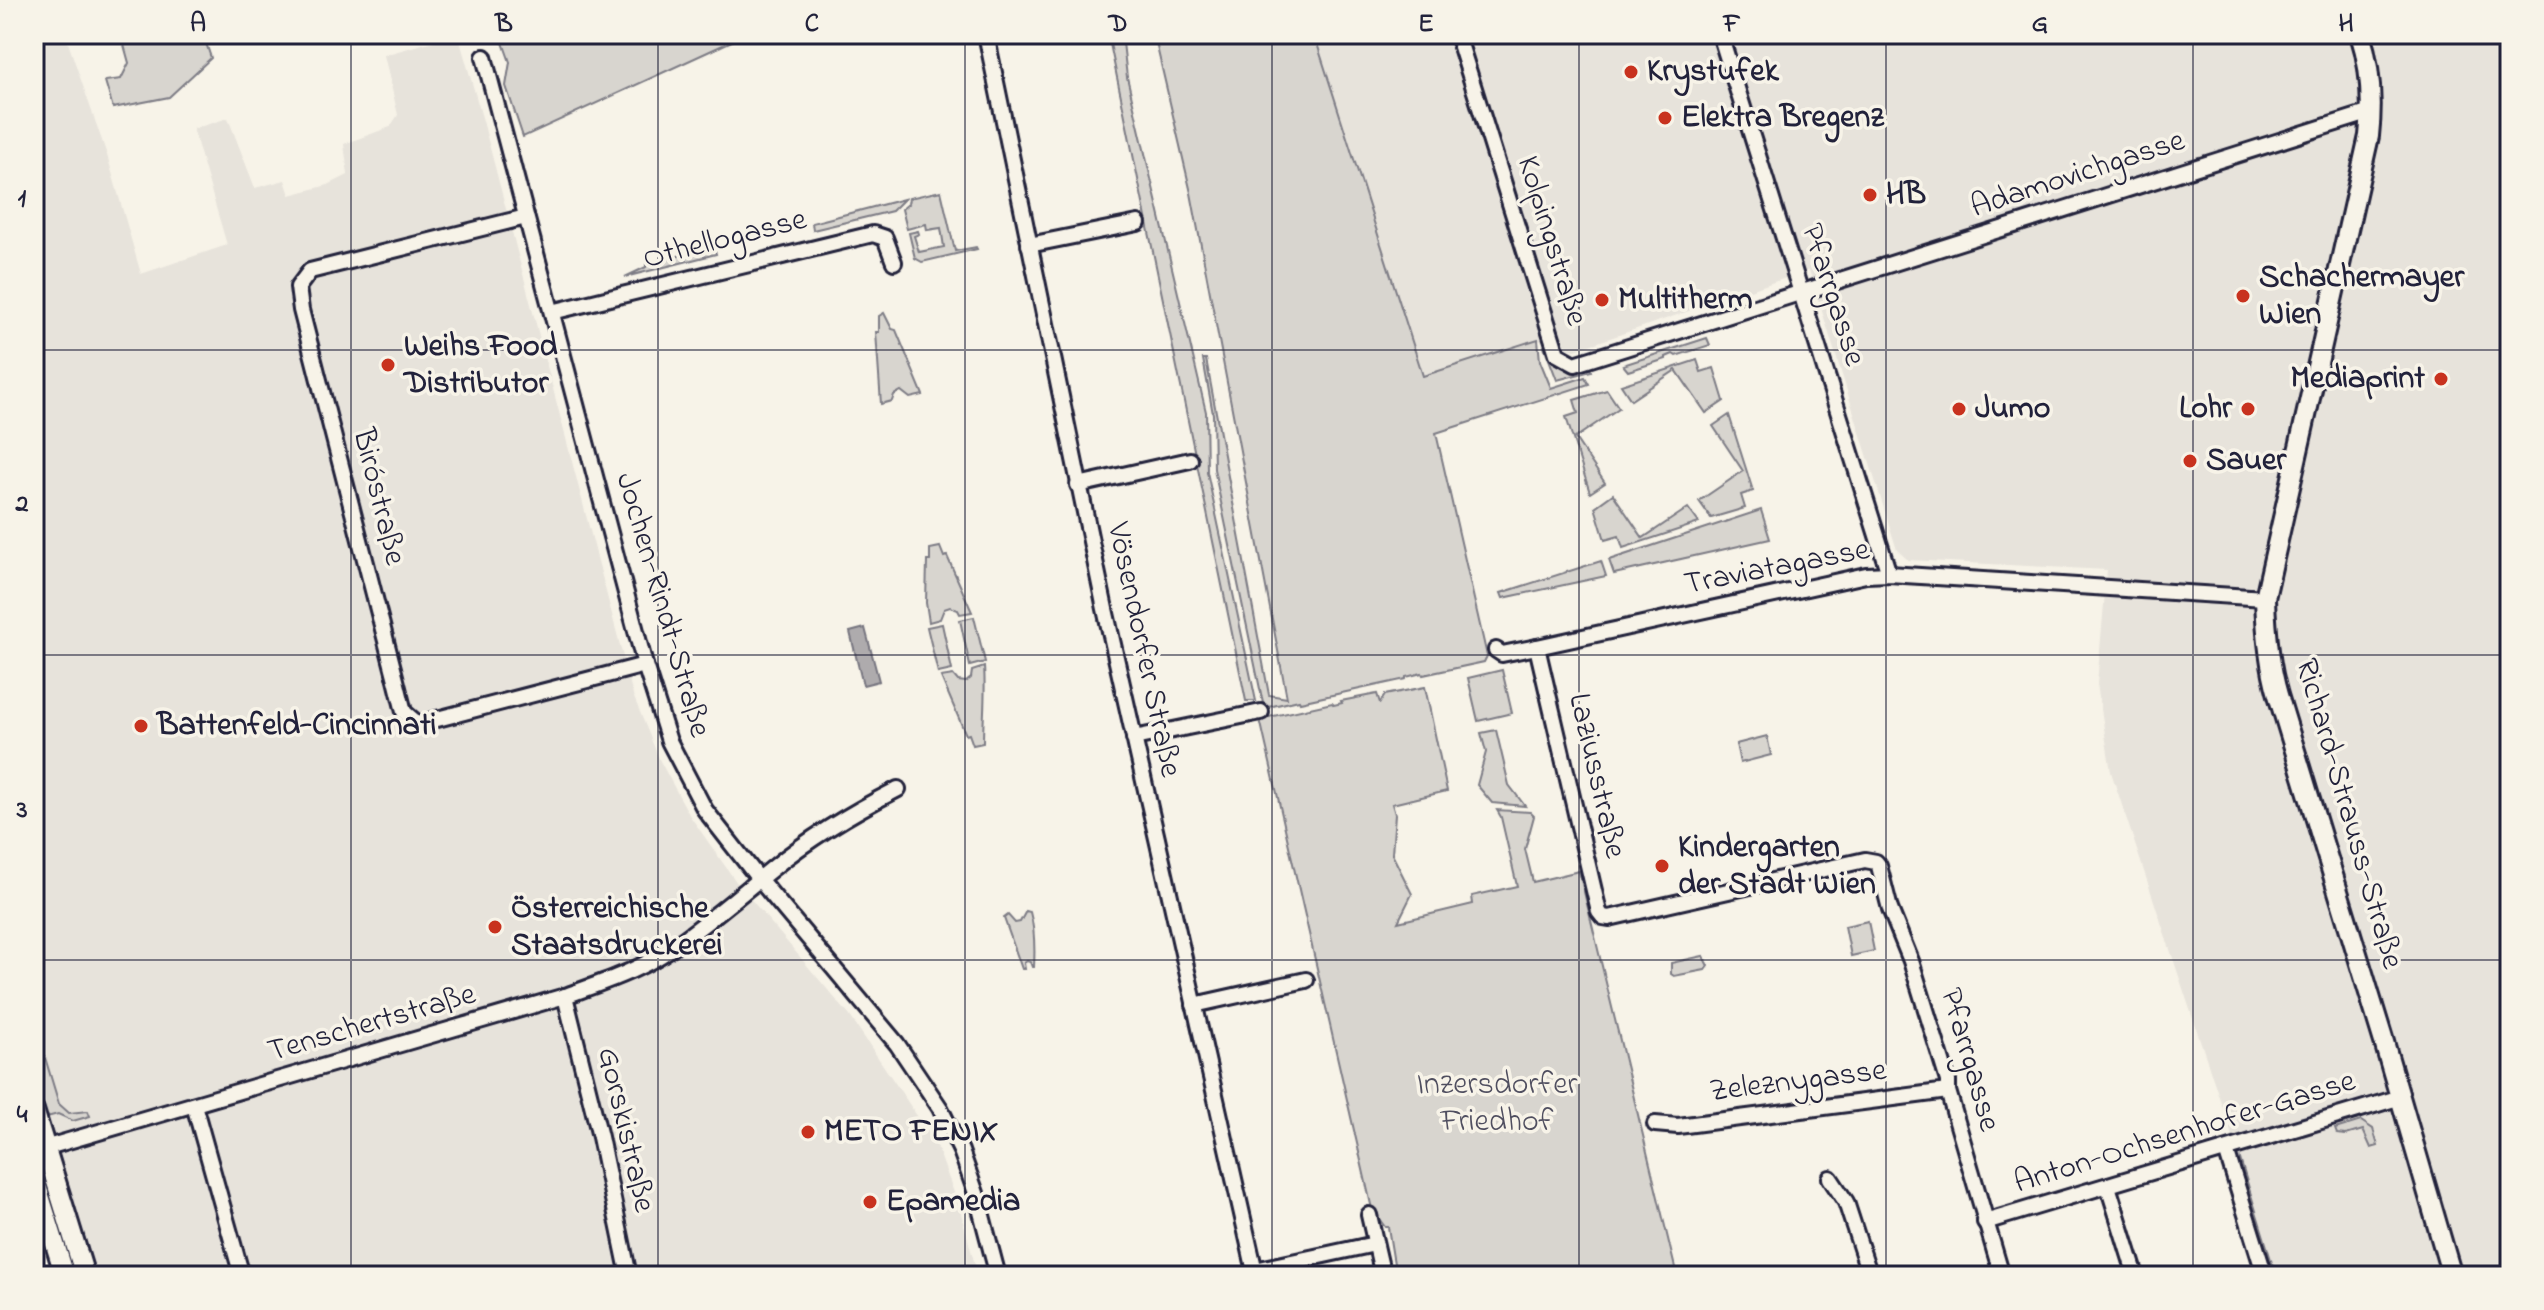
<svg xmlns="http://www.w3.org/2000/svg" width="2544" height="1310" font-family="'Indie Flower',sans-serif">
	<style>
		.built { fill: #e7e3db }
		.green { fill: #d8d5cf; stroke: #7d7c85; stroke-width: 2 }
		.water { fill: #aeabad; stroke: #76747f; stroke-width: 2 }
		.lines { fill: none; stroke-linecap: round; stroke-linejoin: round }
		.minor-casing { stroke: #22223b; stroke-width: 20 }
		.major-casing { stroke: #22223b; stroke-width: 24 }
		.minor { stroke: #f7f3e8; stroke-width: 14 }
		.major { stroke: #f7f3e8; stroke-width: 18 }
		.grid { fill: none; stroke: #22223b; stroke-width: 2; stroke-opacity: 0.55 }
		.poi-dot { fill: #c8321e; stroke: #f7f3e8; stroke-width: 3 }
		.labels { text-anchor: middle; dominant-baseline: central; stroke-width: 7; stroke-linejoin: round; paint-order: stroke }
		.poi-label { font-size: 32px; font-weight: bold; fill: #22223b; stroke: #f7f3e8; text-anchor: start }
		.street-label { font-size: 32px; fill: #22223b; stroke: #f7f3e8 }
		.park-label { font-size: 32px; fill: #504f60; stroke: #f7f3e8 }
		.neatline { fill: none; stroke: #22223b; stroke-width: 3 }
		.grid-label { font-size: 26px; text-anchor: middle; font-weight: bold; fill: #22223b }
	</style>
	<rect width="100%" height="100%" fill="#f7f3e8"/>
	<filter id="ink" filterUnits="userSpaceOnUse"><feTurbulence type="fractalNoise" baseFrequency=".0125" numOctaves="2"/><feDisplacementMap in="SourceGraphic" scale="16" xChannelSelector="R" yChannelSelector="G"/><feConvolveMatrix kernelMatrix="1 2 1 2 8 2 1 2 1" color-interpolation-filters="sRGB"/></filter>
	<g filter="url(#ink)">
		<g class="built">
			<path d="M34 34H65L107 155 141 274 227 245 193 129 228 118 255 188 285 180 290 195 328 185 348 175 344 144 390 127 398 115 384 55 458 34 483 121 633 695 660 761 690 816 737 883 850 1016 936 1144 959 1206 978 1276H68L34 1158Z"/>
			<path d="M1314 34H2510V1276H2274L2241 1163 2111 772 2097 684 2107 570 1908 560 1897 550 1809 270 1575 350 1537 339 1423 376Z"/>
		</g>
		<g class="green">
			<path d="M121 34H203L211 58 169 97 113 108 105 81 121 79 129 63Z"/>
			<path d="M500 34H747L523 137 506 86 510 62Z"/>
			<path d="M1108 34H1122L1127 77 1206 412 1207 472 1256 701H1246Z"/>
			<path d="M1154 34H1314L1423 376 1538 339 1540 361 1551 388 1585 377 1589 384 1436 433 1487 656 1484 662 1423 675 1422 673 1406 677V679L1300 702 1299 700 1264 708 1214 469 1213 414 1203 359H1206L1269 695 1287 698 1191 193Z"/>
			<path d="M941 191 955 251 976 247 977 249 922 262 915 258 909 233 918 231 919 234 914 236 919 252 944 247 941 228 927 230 926 224 907 229 902 209 908 204 909 198Z"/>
			<path d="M904 199 892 211 813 230 812 223Z"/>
			<path d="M714 247 716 254 625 277 646 267V264Z"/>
			<path d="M884 313 892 329 896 330 923 395 910 398 901 391 894 395 892 401 881 404 876 332H879V316Z"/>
			<path d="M1707 338 1710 345 1676 356 1673 354 1666 357V359L1628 371 1623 365Z"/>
			<path d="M1547 345 1584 368 1590 367 1591 371 1557 380 1544 346Z"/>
			<path d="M1697 360 1701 372 1714 368 1724 401 1706 413 1676 370 1631 400 1621 385Z"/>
			<path d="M1607 390 1619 408 1575 438 1605 483 1590 493 1566 417 1578 413 1574 400Z"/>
			<path d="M1729 415 1753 491 1741 495 1745 508 1711 518 1699 501 1743 471 1713 426Z"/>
			<path d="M1613 494 1643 538 1688 508 1699 523 1623 548 1619 536 1605 540 1595 507Z"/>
			<path d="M1761 510 1770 539 1614 574 1609 560Z"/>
			<path d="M940 547 944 557 947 556 972 612 960 614 958 610 950 607 944 609 940 619 929 622 926 603 927 561H930V549Z"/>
			<path d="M1601 561 1606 576 1503 598 1501 593Z"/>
			<path d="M974 617 985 662 970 666 960 620Z"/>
			<path d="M942 624 952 670 938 673 927 627Z"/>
			<path d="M984 667C986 693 983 719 983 743L973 745 969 734 966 735 941 677 953 675 958 681 966 682 971 678 972 671Z"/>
			<path d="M1502 670 1512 713 1478 721 1468 678Z"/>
			<path d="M1425 687 1447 791 1392 804 1395 814 1392 854 1412 894 1398 922 1473 904 1472 896 1517 886 1501 817 1497 810 1530 812 1534 816 1525 849 1533 882 1579 871 1677 1276H1396L1388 1227H1385L1372 1209 1260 719 1332 703 1334 705 1342 703 1341 701 1377 694 1380 703 1385 695Z"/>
			<path d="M1496 730 1509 785 1525 806 1492 803 1477 785 1486 752 1481 733Z"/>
			<path d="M1767 736 1771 755 1740 763 1736 744Z"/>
			<path d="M1026 911 1030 912C1035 930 1035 948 1034 967H1032L1030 962 1027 961 1024 963 1025 969H1022L1004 918 1008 915 1015 923 1020 922Z"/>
			<path d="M1868 921 1874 951 1851 956 1845 926Z"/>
			<path d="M1703 956 1708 966 1705 970 1674 976 1671 974V963Z"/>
			<path d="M34 1021 59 1104 69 1113 88 1111 90 1116 73 1121 58 1114 43 1118 34 1087Z"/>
			<path d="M2361 1121 2373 1129 2378 1146 2371 1148 2363 1130 2346 1135 2337 1134 2335 1129Z"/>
			<path d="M2240 1159 2276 1276H2271L2237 1166Z"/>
		</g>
		<path class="water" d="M865 628 879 681 863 685 850 632Z"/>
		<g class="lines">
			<defs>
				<g id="minor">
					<path d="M986 34 1105 609 1256 1276"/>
					<path d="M1457 34 1557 354 1575 364 2371 112"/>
					<path d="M1720 34 1889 574"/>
					<path d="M484 57 645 665 669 741 705 810 759 879 897 1044 940 1108 961 1151 976 1193 998 1276"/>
					<path d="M526 217 310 271 298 287 301 310 396 680 404 712 418 724 645 665"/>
					<path d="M1029 245 1138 223"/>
					<path d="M552 312 873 234 885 238 894 262"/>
					<path d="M1078 485 1190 460"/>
					<path d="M1537 647 1599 912 1603 917 1609 918 1865 860 1876 862 1879 866 1890 909 1911 961 1948 1081V1091L2002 1276"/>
					<path d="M1496 650 1502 654 1537 647 1866 575 1889 574 2265 598"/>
					<path d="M1134 738 1261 712"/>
					<path d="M565 996 600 1137 629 1276"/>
					<path d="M1194 1005 1306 980"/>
					<path d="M194 1105 242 1276"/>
					<path d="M1655 1124 1678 1126 1948 1091"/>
					<path d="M2226 1150 2265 1276"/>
					<path d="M34 1151 565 996C598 984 632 973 661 955 701 929 737 897 773 868 812 836 855 811 898 789"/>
					<path d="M1830 1178 1846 1202 1870 1276"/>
					<path d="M2108 1186 2136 1276"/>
					<path d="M1369 1215 1383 1276"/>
					<path d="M1985 1222 2401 1097"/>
					<path d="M1255 1270 1375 1244"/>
				</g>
				<g id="major">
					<path d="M2360 34C2371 68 2373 100 2369 136L2265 598C2266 631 2269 664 2278 695L2384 1042 2452 1276"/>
					<path d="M34 1110 85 1276"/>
					<path d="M34 1177 65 1276"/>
				</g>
			</defs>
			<use href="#minor" class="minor-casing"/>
			<use href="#major" class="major-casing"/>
			<use href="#minor" class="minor"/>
			<use href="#major" class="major"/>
		</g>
	</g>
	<path class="grid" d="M351 34V1276M658 34V1276M965 34V1276M1272 34V1276M1579 34V1276M1886 34V1276M2193 34V1276M34 350H2510M34 655H2510M34 960H2510"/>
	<g class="poi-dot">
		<circle cx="1631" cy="72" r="8"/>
		<circle cx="1665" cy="118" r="8"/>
		<circle cx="1870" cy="195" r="8"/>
		<circle cx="2243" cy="296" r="8"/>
		<circle cx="1602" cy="300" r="8"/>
		<circle cx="388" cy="365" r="8"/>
		<circle cx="2441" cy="379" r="8"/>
		<circle cx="1959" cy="409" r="8"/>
		<circle cx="2248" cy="409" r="8"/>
		<circle cx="2190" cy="461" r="8"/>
		<circle cx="141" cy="726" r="8"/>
		<circle cx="1662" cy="866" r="8"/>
		<circle cx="495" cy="927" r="8"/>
		<circle cx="808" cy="1132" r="8"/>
		<circle cx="870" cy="1202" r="8"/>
	</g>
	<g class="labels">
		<g class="poi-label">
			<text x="1647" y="72">Krystufek</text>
			<text x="1681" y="118">Elektra Bregenz</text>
			<text x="1886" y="195">HB</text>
			<text x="2259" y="278">Schachermayer<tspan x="2259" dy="37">Wien</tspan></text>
			<text x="1618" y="300">Multitherm</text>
			<text x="404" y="347">Weihs Food<tspan x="404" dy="37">Distributor</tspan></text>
			<text x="2425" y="379" text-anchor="end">Mediaprint</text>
			<text x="1975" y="409">Jumo</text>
			<text x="2232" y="409" text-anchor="end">Lohr</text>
			<text x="2206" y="461">Sauer</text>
			<text x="157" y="726">Battenfeld-Cincinnati</text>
			<text x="1678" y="848">Kindergarten<tspan x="1678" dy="37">der Stadt Wien</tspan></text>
			<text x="511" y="909">Österreichische<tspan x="511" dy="37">Staatsdruckerei</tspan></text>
			<text x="824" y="1132">METO FENIX</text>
			<text x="886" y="1202">Epamedia</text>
		</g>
		<g class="street-label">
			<text transform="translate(2078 175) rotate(-18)">Adamovichgasse</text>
			<text transform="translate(725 240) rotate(-14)">Othellogasse</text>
			<text transform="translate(1551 241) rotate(73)">Kolpingstraße</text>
			<text transform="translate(1832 295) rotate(72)">Pfarrgasse</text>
			<text transform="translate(378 497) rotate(76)">Biróstraße</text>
			<text transform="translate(1777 568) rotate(-11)">Traviatagasse</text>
			<text transform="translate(662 605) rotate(74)">Jochen-Rindt-Straße</text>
			<text transform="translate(1143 650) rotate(78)">Vösendorfer Straße</text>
			<text transform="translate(1596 776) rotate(77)">Laziusstraße</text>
			<text transform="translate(2348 814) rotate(74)">Richard-Strauss-Straße</text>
			<text transform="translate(372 1024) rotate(-16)">Tenschertstraße</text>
			<text transform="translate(1969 1060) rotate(74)">Pfarrgasse</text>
			<text transform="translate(1798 1082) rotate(-7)">Zeleznygasse</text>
			<text transform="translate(625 1130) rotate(77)">Gorskistraße</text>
			<text transform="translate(2185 1133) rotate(-17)">Anton-Ochsenhofer-Gasse</text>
		</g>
		<g class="park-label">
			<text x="1497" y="1085">Inzersdorfer<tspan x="1497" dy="37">Friedhof</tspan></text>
		</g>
	</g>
	<rect width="2544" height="1310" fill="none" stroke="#f7f3e8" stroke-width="88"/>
	<rect x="44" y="44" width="2456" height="1222" class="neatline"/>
	<g class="grid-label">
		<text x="198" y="31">A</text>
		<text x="504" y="31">B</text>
		<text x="812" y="31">C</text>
		<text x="1118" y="31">D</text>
		<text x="1426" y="31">E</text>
		<text x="1732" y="31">F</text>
		<text x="2040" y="31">G</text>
		<text x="2346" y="31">H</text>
		<text x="22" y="206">1</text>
		<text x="22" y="511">2</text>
		<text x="22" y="817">3</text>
		<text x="22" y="1122">4</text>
	</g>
</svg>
